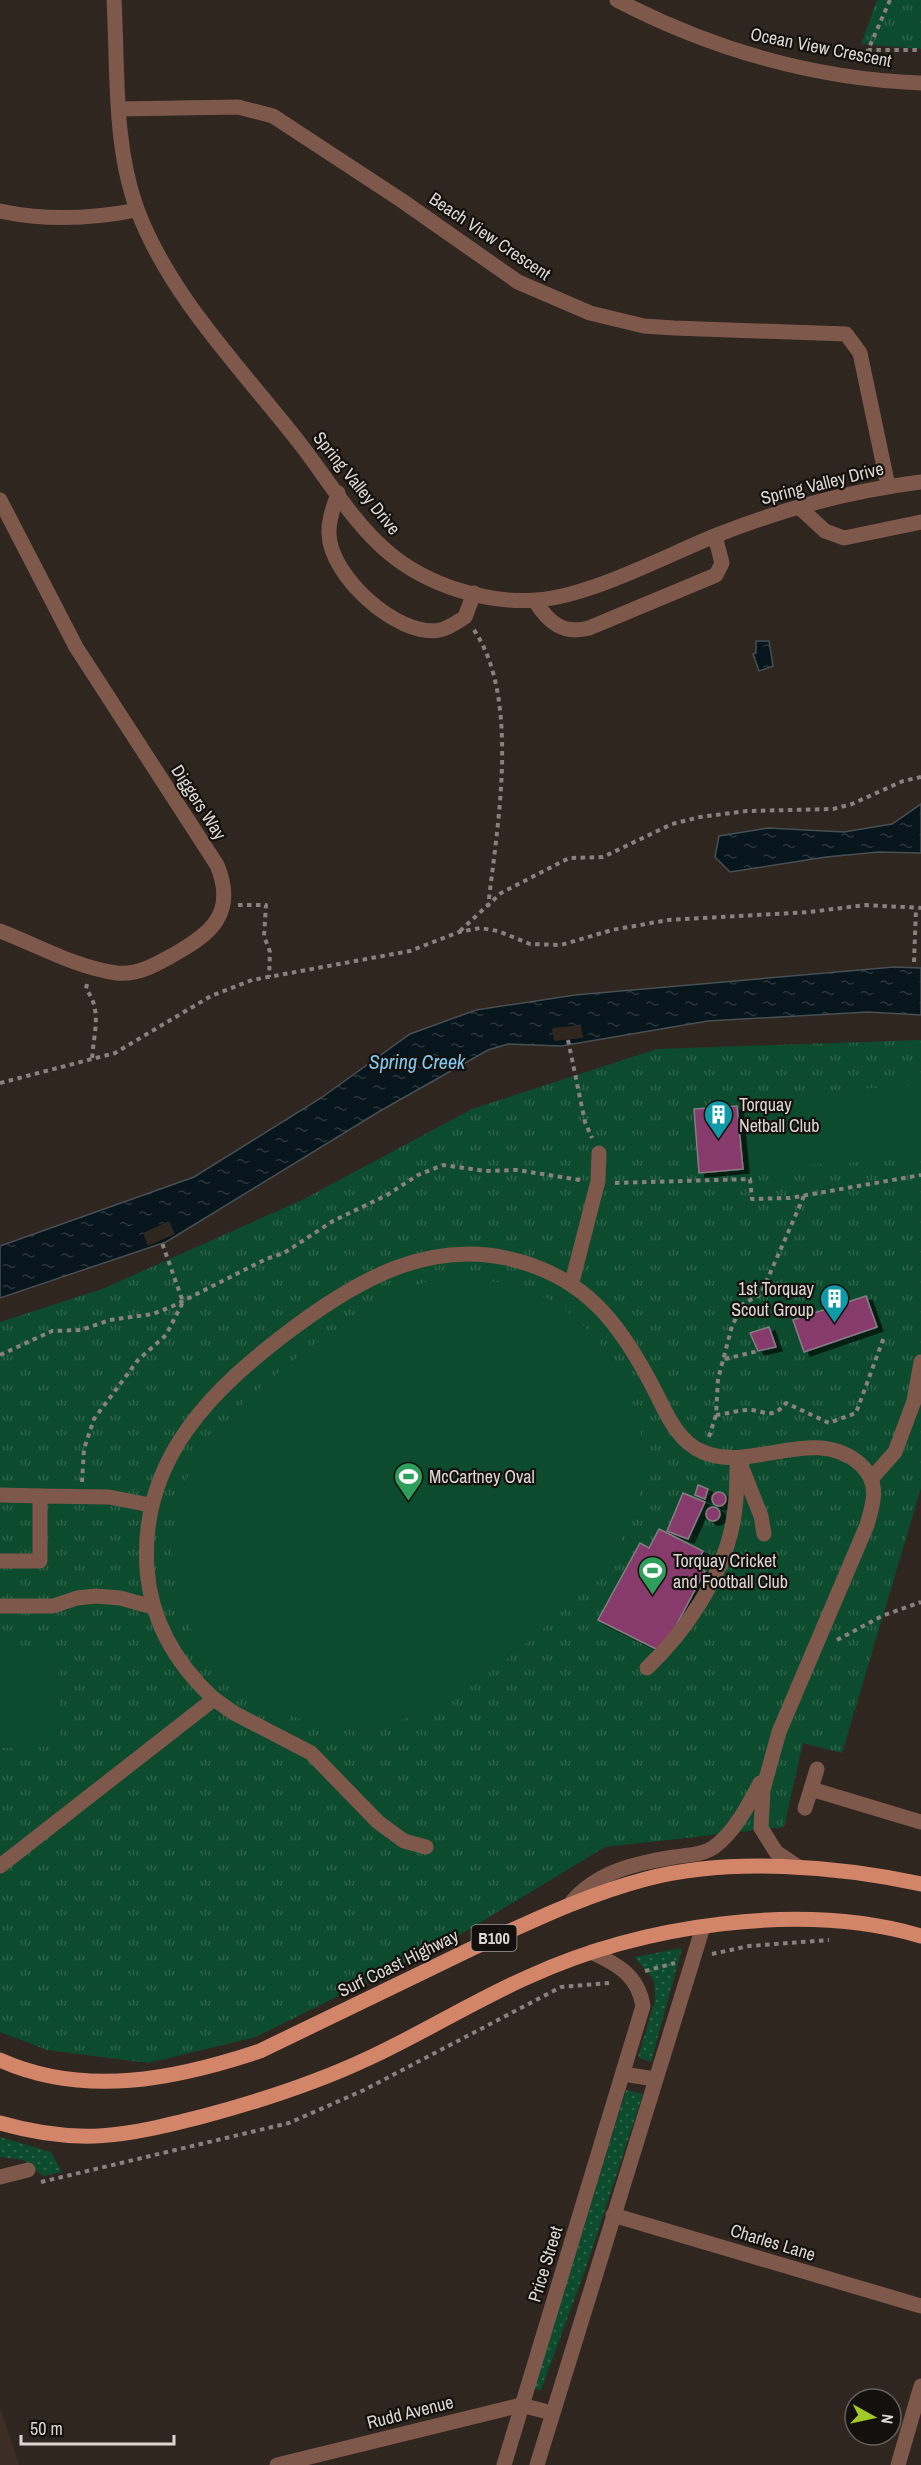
<svg xmlns="http://www.w3.org/2000/svg" width="921" height="2465" font-family="'Archivo Narrow',sans-serif">
	<style>
		.built { fill: #3d2e25 }
		.grass { fill: url(#grass-dots) }
		.park { fill: url(#park-tufts) }
		.pitch { fill: #0c4b2d }
		.water { fill: url(#water-ripples); stroke: #474f53; stroke-width: 1.5 }
		.pier { fill: #2f2620 }
		.building { fill: #873a6c; stroke: #887c83; stroke-width: 1.5; filter: url(#shadow) }
		.lines { fill: none; stroke-linecap: round; stroke-linejoin: round }
		.path { stroke: #88817c; stroke-width: 4; stroke-dasharray: 4.5 4.5; stroke-linecap: butt }
		.minor { stroke: #7e584a; stroke-width: 15 }
		.major { stroke: #d38569; stroke-width: 15 }
		.labels { text-anchor: middle; dominant-baseline: central; stroke-width: 4.5; stroke-linejoin: round; paint-order: stroke }
		.shield { fill: #14100d; stroke: #a19b98; stroke-width: 1.5 }
		.shield-label { font-size: 16px; font-weight: bold; fill: #ddd7d3 }
		.street-label { font-size: 18px; fill: #ddd7d3; stroke: #14100d }
		.poi-label { font-size: 18px; fill: #ddd7d3; stroke: #14100d; text-anchor: start }
		.water-label { font-size: 20px; font-style: italic; fill: #81caf1; stroke: #14100d }
	</style>
	<defs>
		<pattern id="grass-dots" width="8" height="8" patternUnits="userSpaceOnUse" patternTransform="scale(1.5)"><rect width="8" height="8" fill="#0c4b2d"/><path d="M2 2h.1M6 6h.1" fill="none" stroke="#2f644b" stroke-width="1.8" stroke-linecap="round"/></pattern>
		<pattern id="park-tufts" width="24" height="20" patternUnits="userSpaceOnUse" patternTransform="scale(1.5)"><rect width="24" height="20" fill="#0c4b2d"/><path d="M3 7l-1-3M5 7V3M7 7l1-3M15 17l-1-3M17 17v-4M19 17l1-3" fill="none" stroke="#2f644b"/></pattern>
		<pattern id="water-ripples" width="26" height="14" patternUnits="userSpaceOnUse" patternTransform="scale(1.5)"><rect width="26" height="14" fill="#07151c"/><path d="M2 4q2-2 4 0t4 0M15 11q2-2 4 0t4 0" fill="none" stroke="#2b363c"/></pattern>
		<filter id="shadow"><feDropShadow dx="6" dy="4" stdDeviation="0" flood-color="#0009"/></filter>
	</defs>
	<rect width="100%" height="100%" fill="#2f2620"/>
	<path class="built" d="M0 2408 19 2465H0Z"/>
	<g class="grass">
		<path d="M682 1948 651 2062 638 2057 655 2000 654 1980 634 1957Z"/>
		<path d="M626 2090 643 2094 587 2265 541 2390 534 2389Z"/>
		<path d="M0 2137 51 2152 62 2172 43 2176 24 2160 0 2157Z"/>
	</g>
	<g class="park">
		<path d="M877 0H921V49L861 44Z"/>
		<path d="M921 1040V1488L842 1753 803 1743 784 1827 605 1847 453 1939 256 2037 148 2063 47 2050 0 2032V1322L102 1289 302 1200 472 1109 657 1049Z"/>
	</g>
	<g class="pitch">
		<path d="M921 1085V1158L743 1169 736 1097Z"/>
		<path d="M455 1278C483 1279 511 1282 538 1294 613 1329 663 1428 636 1508 612 1585 469 1704 391 1723 362 1730 328 1729 300 1719 217 1690 167 1625 173 1536 175 1513 180 1489 192 1469 223 1414 272 1376 322 1339 346 1322 372 1302 400 1291 418 1283 436 1280 455 1278Z"/>
		<path d="M0 1648H58L60 1746 0 1748Z"/>
	</g>
	<g class="water">
		<path d="M756 641H769L773 666 759 671 753 654 756 653Z"/>
		<path d="M921 804V853L879 852 826 857 730 872 715 857 719 836 768 828 844 832 892 824Z"/>
		<path d="M894 967 921 968V1015L868 1012 708 1021 561 1046 508 1044 488 1050 380 1111 166 1242 0 1298V1246L194 1177 321 1098 410 1034 476 1010 575 995Z"/>
	</g>
	<g class="pier">
		<path d="M581 1025 583 1038 554 1041 552 1028Z"/>
		<path d="M169 1221 175 1234 148 1246 143 1233Z"/>
	</g>
	<g class="building">
		<path d="M737 1106 743 1169 699 1173 694 1109Z"/>
		<path d="M866 1296 877 1327 804 1352 793 1320Z"/>
		<path d="M769 1327 776 1347 758 1351 750 1333Z"/>
		<path d="M698 1485 708 1489 705 1499 695 1495Z"/>
		<circle cx="719" cy="1499" r="7"/>
		<path d="M683 1493 705 1502 688 1539 667 1531Z"/>
		<circle cx="713" cy="1514" r="7"/>
		<path d="M659 1529 703 1551 695 1566 705 1571 662 1652 598 1620 640 1543 649 1548Z"/>
	</g>
	<g class="lines">
		<g class="path">
			<path d="M890 0 868 50H921"/>
			<path d="M854 60 868 50"/>
			<path d="M474 630C521 699 497 827 488 907"/>
			<path d="M238 905H266L264 936 270 952 269 977"/>
			<path d="M460 931 501 893 569 858 603 857 672 824 700 817 747 811 833 809 852 804 903 781 921 777"/>
			<path d="M914 962 916 908"/>
			<path d="M87 984 86 989C103 1011 93 1034 92 1061"/>
			<path d="M568 1040 585 1122 592 1138"/>
			<path d="M0 1083 115 1053 211 996 252 980 410 951 459 932 480 928 498 931 530 944 561 945 612 930 668 920 809 912 866 905 921 908"/>
			<path d="M615 1183 750 1179 752 1199 790 1198 921 1175"/>
			<path d="M804 1196 761 1294 743 1304 732 1326 718 1379 716 1415C727 1414 741 1409 751 1410 767 1412 773 1419 786 1403L829 1423 856 1413 884 1337"/>
			<path d="M0 1355 52 1331 81 1330 110 1320 153 1314 173 1306 266 1259 284 1253 333 1221 387 1195 418 1175 443 1165 486 1171 517 1170 580 1180"/>
			<path d="M725 1359 758 1351"/>
			<path d="M709 1437 716 1415"/>
			<path d="M82 1482 84 1449 94 1419 138 1360 166 1335 183 1302 161 1240"/>
			<path d="M837 1640 882 1616 921 1602"/>
			<path d="M712 1954 749 1946 829 1940"/>
			<path d="M645 1971 675 1963"/>
			<path d="M41 2182 289 2123 364 2090 561 1987 609 1983"/>
		</g>
		<g class="minor">
			<path d="M114 0C118 68 113 144 137 209 170 297 241 368 298 441 327 478 353 523 389 553 427 585 487 604 536 600 589 597 667 555 717 535 782 509 851 491 921 482"/>
			<path d="M617 0C711 49 815 79 921 83"/>
			<path d="M119 109 238 107 273 116 401 200 518 282 590 313 644 326 674 328 846 334 860 353 888 486"/>
			<path d="M0 211C47 221 91 219 137 210"/>
			<path d="M338 493C334 506 328 520 329 534 330 576 398 638 440 630 449 628 457 622 465 617L474 593"/>
			<path d="M0 500 76 647 217 865C237 913 211 934 173 955 155 965 138 975 117 973 77 968 37 945 0 931"/>
			<path d="M799 507 825 531 844 538 921 522"/>
			<path d="M535 601C548 622 563 635 589 628L716 575 722 563 715 536"/>
			<path d="M572 1282 598 1181 599 1153"/>
			<path d="M740 1463 761 1516 764 1534"/>
			<path d="M872 1478 895 1452 914 1401 921 1362"/>
			<path d="M0 1495 40 1496"/>
			<path d="M0 1561H40V1496L109 1497 150 1505"/>
			<path d="M0 1606H53L77 1598 96 1596 120 1598 153 1607"/>
			<path d="M647 1668C685 1632 721 1579 732 1527 737 1504 737 1481 737 1458"/>
			<path d="M214 1699C176 1664 151 1622 147 1569 139 1458 214 1387 296 1326 358 1280 427 1241 506 1258 585 1275 621 1324 656 1393 667 1415 678 1442 703 1452 752 1473 814 1424 860 1464 880 1482 874 1502 867 1525L779 1732 763 1790 761 1828 776 1852 797 1866"/>
			<path d="M817 1769 811 1789 921 1822"/>
			<path d="M805 1808 811 1789"/>
			<path d="M0 1866 214 1699 234 1713 311 1753 378 1822 404 1841 426 1847"/>
			<path d="M571 1903C596 1872 636 1863 674 1857 687 1855 703 1855 714 1847 734 1833 749 1804 760 1783"/>
			<path d="M623 2074 655 2079"/>
			<path d="M0 2177 28 2170"/>
			<path d="M613 2215 921 2306"/>
			<path d="M277 2465 521 2405 552 2413"/>
			<path d="M504 2465 643 2006C638 1975 617 1964 591 1952"/>
			<path d="M537 2465 703 1927"/>
			<path d="M898 2465 921 2386"/>
		</g>
		<g class="major">
			<path d="M0 2060C85 2098 176 2079 260 2051 331 2017 402 1982 473 1948 530 1922 585 1895 646 1879 730 1857 837 1866 921 1884"/>
			<path d="M0 2123C80 2146 126 2136 204 2116 260 2101 316 2083 369 2058 423 2033 474 2001 528 1977 641 1925 801 1901 921 1936"/>
		</g>
	</g>
	<defs>
		<symbol id="building-pin" viewBox="-11 -11 22 30"><path d="M0 17L-7.5 6A9.5 9.5 0 1 1 7.5 6Z" fill="#0f9aa8" stroke="#14100d"/><path d="M-4-6H4V6H1V3H-1V6H-4ZM-2.5-4.3h1.7v1.8h-1.7ZM.8-4.3h1.7v1.8H.8ZM-2.5-1h1.7V.8h-1.7ZM.8-1h1.7V.8H.8Z" fill="#fff"/></symbol>
		<symbol id="stadium-pin" viewBox="-11 -11 22 30"><path d="M0 17L-7.5 6A9.5 9.5 0 1 1 7.5 6Z" fill="#2e9e5b" stroke="#14100d"/><path d="M0-5a6.5 5 0 1 0 0 10a6.5 5 0 1 0 0-10ZM-3.5-1.8h7v3.6h-7Z" fill="#fff"/></symbol>
	</defs>
	<g fill-rule="evenodd">
		<use href="#building-pin" x="702" y="1098" width="33" height="45"/>
		<use href="#building-pin" x="818" y="1282" width="33" height="45"/>
		<use href="#stadium-pin" x="392" y="1460" width="33" height="45"/>
		<use href="#stadium-pin" x="636" y="1554" width="33" height="45"/>
	</g>
	<g class="labels">
		<rect class="shield" x="471.5" y="1925" width="45" height="26" rx="4.5"/>
		<g class="shield-label">
			<text x="494" y="1938">B100</text>
		</g>
		<g class="street-label">
			<text transform="translate(821 47) rotate(11)">Ocean View Crescent</text>
			<text transform="translate(490 236) rotate(34)">Beach View Crescent</text>
			<text transform="translate(357 483) rotate(51)">Spring Valley Drive</text>
			<text transform="translate(822 483) rotate(-14)">Spring Valley Drive</text>
			<text transform="translate(199 802) rotate(57)">Diggers Way</text>
			<text transform="translate(398 1963) rotate(-26)">Surf Coast Highway</text>
			<text transform="translate(773 2242) rotate(17)">Charles Lane</text>
			<text transform="translate(545 2264) rotate(-73)">Price Street</text>
			<text transform="translate(410 2412) rotate(-14)">Rudd Avenue</text>
		</g>
		<g class="poi-label">
			<text x="739" y="1104">Torquay<tspan x="739" dy="21">Netball Club</tspan></text>
			<text x="814" y="1288" text-anchor="end">1st Torquay<tspan x="814" dy="21">Scout Group</tspan></text>
			<text x="429" y="1476">McCartney Oval</text>
			<text x="673" y="1560">Torquay Cricket<tspan x="673" dy="21">and Football Club</tspan></text>
		</g>
		<g class="water-label">
			<text x="417" y="1061">Spring Creek</text>
		</g>
	</g>
	<g transform="translate(873 2417) rotate(98)"><circle r="28" fill="#14100d" stroke="#64605c" stroke-width="1.5"/>
	<path d="M0-4.5L10 22L0 15L-10 22Z" fill="#a1c92a"/>
	<text y="-9" font-size="16" font-weight="bold" text-anchor="middle" fill="#ddd7d3">N</text>
	</g>
	<path d="M21 2435v9h153v-9" fill="none" stroke="#ddd7d3" stroke-width="3"/>
	<text x="30" y="2435" font-size="18" fill="#ddd7d3" stroke="#14100d" stroke-width="4.5" paint-order="stroke">50 m</text>
</svg>
